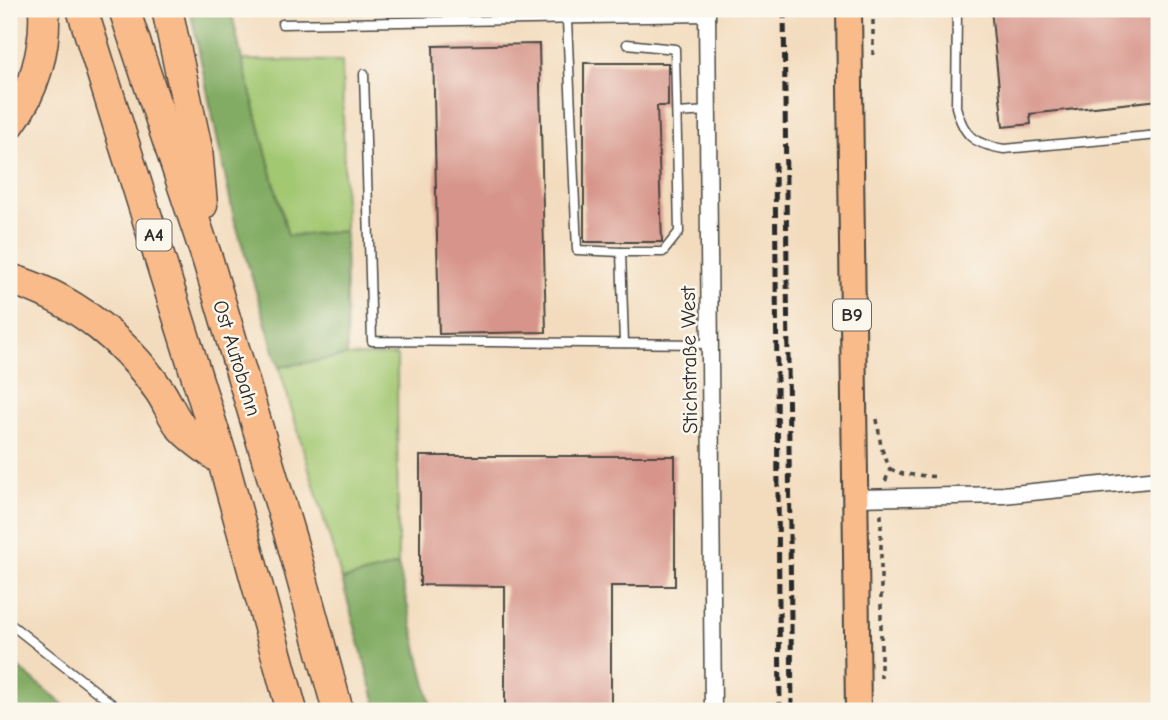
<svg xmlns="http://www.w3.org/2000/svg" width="1168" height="720" font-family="'Comic Neue',sans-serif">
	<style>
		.green { fill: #a3c872; stroke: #677a4e; stroke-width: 2 }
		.forest { fill: #82ac64; stroke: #566c48; stroke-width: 2 }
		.building { fill: #d7948a }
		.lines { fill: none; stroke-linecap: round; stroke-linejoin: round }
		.service-casing { stroke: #494641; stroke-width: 11 }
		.minor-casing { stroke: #494641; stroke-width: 19 }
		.primary-casing { stroke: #494641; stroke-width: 28 }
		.motorway-casing { stroke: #494641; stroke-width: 33 }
		.path { stroke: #494641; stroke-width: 3.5; stroke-dasharray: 5 5; stroke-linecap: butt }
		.service { stroke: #fff; stroke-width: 8 }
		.minor { stroke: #fff; stroke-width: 16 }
		.primary { stroke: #fabb8b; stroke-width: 24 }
		.motorway { stroke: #fabb8b; stroke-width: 30 }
		.rail { stroke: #2b2b2b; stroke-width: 5; stroke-dasharray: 10 5; stroke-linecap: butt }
		.labels { text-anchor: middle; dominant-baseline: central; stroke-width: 5; stroke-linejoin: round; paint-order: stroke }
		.shield { fill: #fbf7ec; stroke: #696865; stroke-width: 2 }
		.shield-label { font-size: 19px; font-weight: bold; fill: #2b2b2b }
		.street-label { font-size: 21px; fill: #2b2b2b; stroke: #fbf7ec }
	</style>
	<rect width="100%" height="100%" fill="#fbf7ec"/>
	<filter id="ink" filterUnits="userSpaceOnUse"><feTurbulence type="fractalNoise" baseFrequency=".0143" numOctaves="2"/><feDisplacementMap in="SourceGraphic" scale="14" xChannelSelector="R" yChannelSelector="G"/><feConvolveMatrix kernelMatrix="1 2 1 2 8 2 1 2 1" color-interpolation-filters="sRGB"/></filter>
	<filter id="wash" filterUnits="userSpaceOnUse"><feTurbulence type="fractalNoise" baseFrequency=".00686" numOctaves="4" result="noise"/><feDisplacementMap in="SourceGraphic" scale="28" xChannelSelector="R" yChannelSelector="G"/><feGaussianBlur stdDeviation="1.57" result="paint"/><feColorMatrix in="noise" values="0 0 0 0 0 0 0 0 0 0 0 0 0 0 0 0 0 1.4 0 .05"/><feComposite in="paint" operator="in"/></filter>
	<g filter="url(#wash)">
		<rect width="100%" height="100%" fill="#f3dcbe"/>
		<g class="green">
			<path d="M242 60 342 61 345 231 288 237Z"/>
			<path d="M397 355 398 565 342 580 279 367 347 356Z"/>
		</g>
		<g class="forest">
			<path d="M190 9H231L242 60 288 236 345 231 347 356 279 367 234 218Z"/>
			<path d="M398 565 432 711H378L342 580Z"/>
			<path d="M9 660 71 711H9Z"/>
		</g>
		<g id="blocks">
			<g class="building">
				<path d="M991 9H1159V100L1030 114 1031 124 1003 127Z"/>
				<path d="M539 44 546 332 439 334 433 46Z"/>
				<path d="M584 63H668V106H657L662 242H584Z"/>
				<path d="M420 456H675V586H611V711H505V586L420 585Z"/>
			</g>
		</g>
	</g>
	<g filter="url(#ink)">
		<use href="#blocks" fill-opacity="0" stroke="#494641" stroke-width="2"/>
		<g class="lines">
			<defs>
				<g id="service">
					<path d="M957 9 956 107C964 137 974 144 1004 149L1159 135"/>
					<path d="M567 20 577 250 621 252"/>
					<path d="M282 24 707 17"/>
					<path d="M364 74 372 341 710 344"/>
					<path d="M677 113 708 111"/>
					<path d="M624 343 621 252H663L679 232 675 49 627 44"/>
					<path d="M9 623 121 711"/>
				</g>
				<g id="minor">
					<path d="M707 9 713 711"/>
					<path d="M855 498 1003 495 1159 479"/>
				</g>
				<path id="primary" d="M849 9 858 711"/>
				<g id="motorway">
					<path d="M82 9 223 461 292 711"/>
					<path d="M124 9 208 261 293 546 338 711"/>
					<path d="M167 9 197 149 202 205"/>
					<path d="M9 125C34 92 46 50 44 9"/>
					<path d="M9 279C70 296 123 338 159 390 167 401 172 416 181 427 192 440 210 451 223 461"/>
				</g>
			</defs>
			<use href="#service" class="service-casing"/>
			<use href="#minor" class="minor-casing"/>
			<use href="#primary" class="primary-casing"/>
			<use href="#motorway" class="motorway-casing"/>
			<g class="path">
				<path d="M873 55V9"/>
				<path d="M877 419 881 447 890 469 885 482"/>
				<path d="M890 469 903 474 939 477"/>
				<path d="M881 514V678"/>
			</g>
			<use href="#service" class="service"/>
			<use href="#minor" class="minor"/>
			<use href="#primary" class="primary"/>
			<use href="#motorway" class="motorway"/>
			<g class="rail">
				<path d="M784 9 792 711"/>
				<path d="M775 162 780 711"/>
			</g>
		</g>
	</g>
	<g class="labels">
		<g class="shield">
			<rect x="136.5" y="219.5" width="35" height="31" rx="5"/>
			<rect x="833" y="299.5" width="38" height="31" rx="5"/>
		</g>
		<g class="shield-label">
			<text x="154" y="235">A4</text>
			<text x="852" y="315">B9</text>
		</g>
		<g class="street-label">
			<text transform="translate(237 358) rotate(73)">Ost Autobahn</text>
			<text transform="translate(689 360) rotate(-91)">Stichstraße West</text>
		</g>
	</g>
	<rect width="1168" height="720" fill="none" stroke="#fbf7ec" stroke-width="35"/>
</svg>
